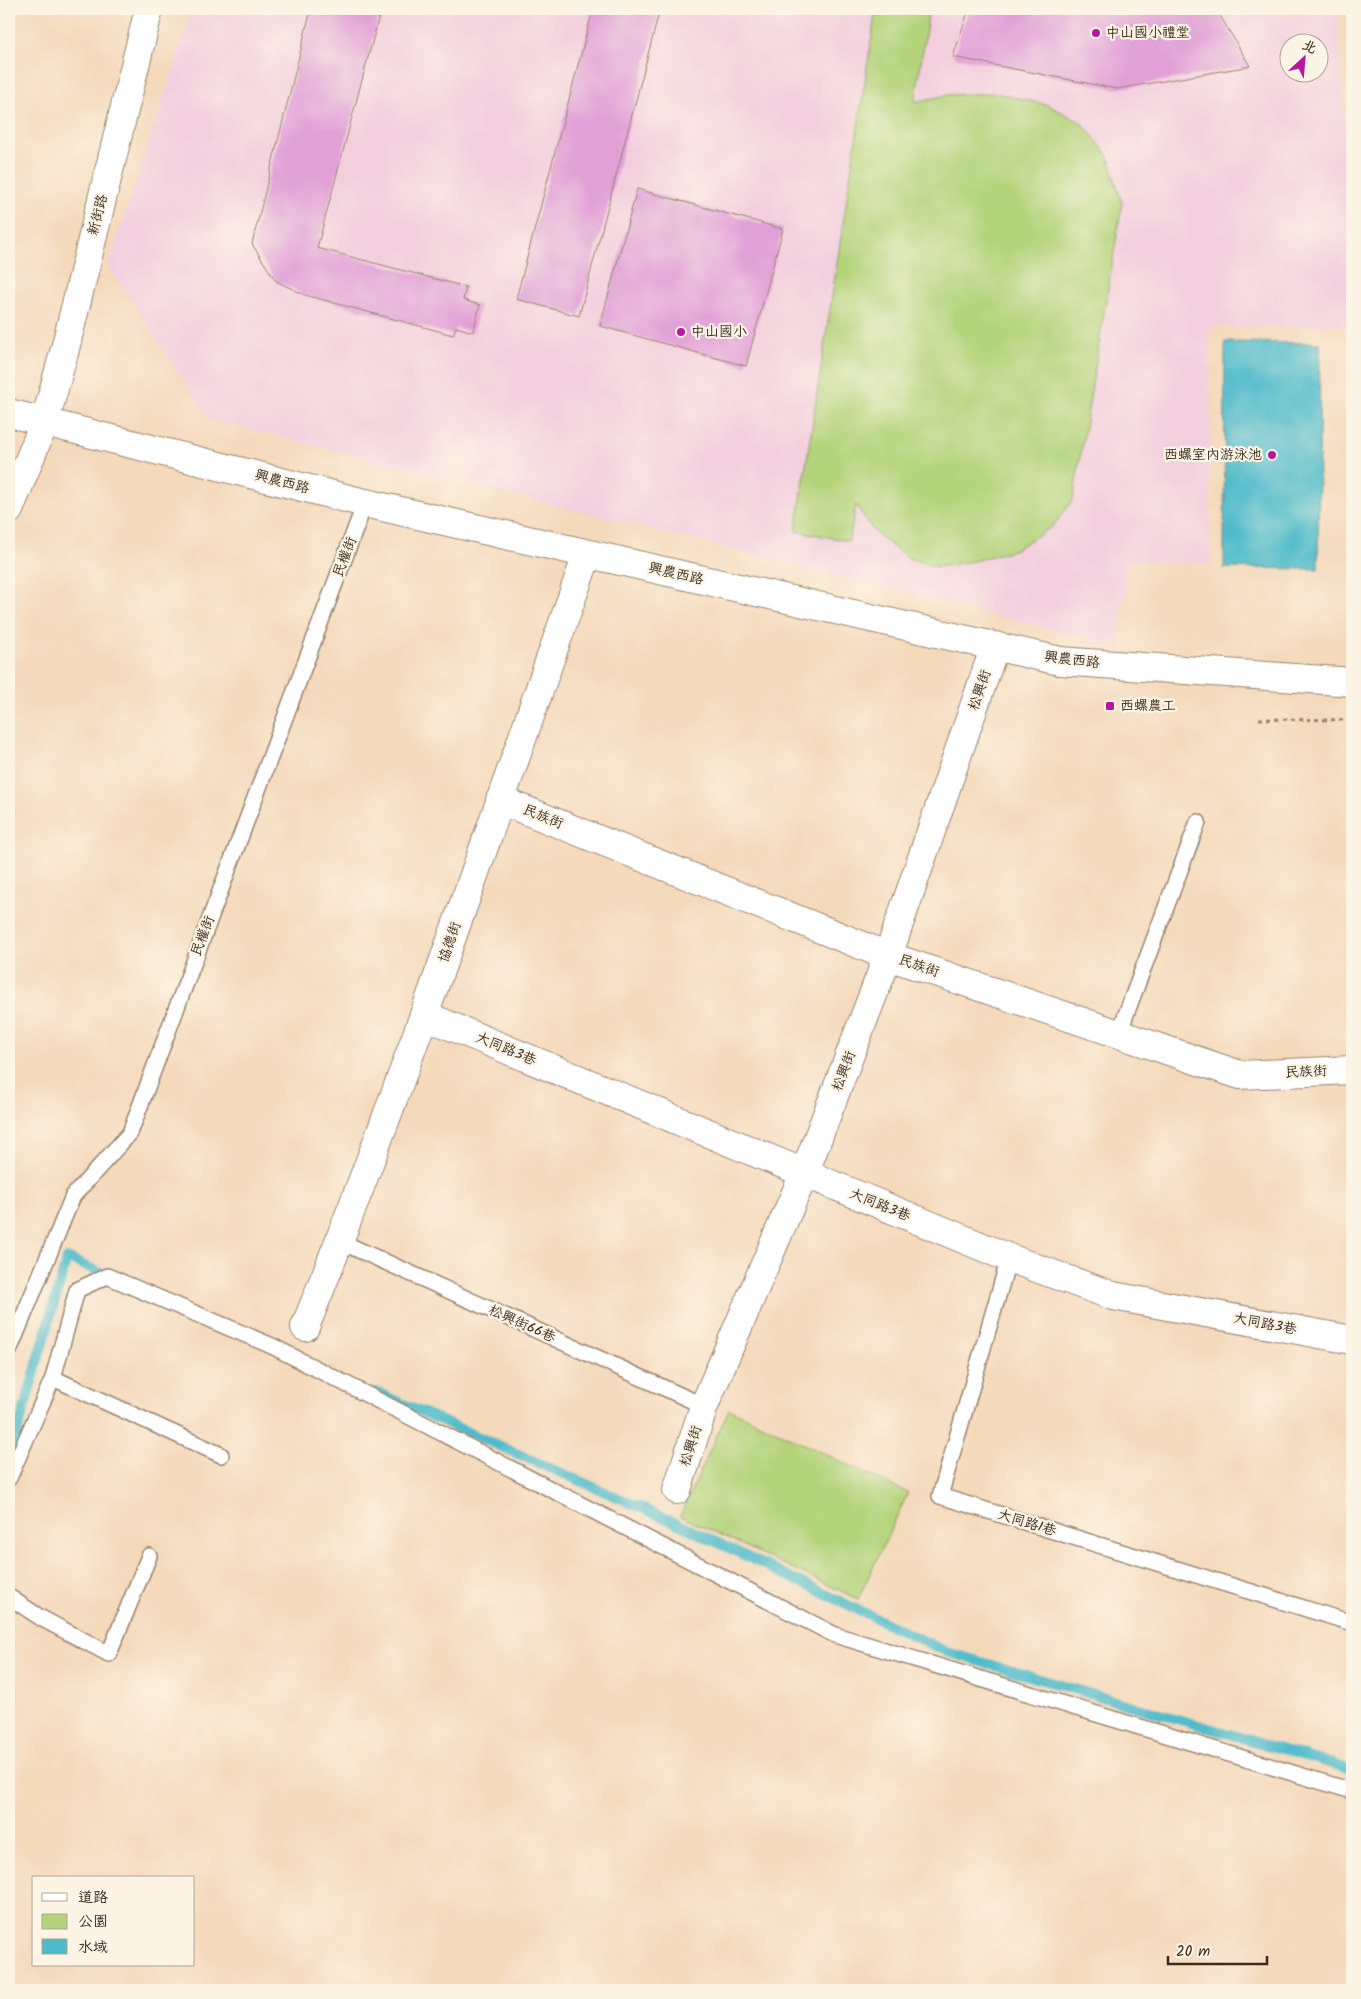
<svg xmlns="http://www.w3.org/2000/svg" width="1361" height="1999" font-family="Kalam,'LXGW WenKai TC',sans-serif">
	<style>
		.built { fill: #f3cfde; fill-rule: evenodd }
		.green { fill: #b4d47b; stroke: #787f4c }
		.water { fill: #4fbbca; stroke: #457274 }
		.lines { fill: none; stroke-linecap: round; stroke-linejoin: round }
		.stream { stroke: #4fbbca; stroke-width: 10 }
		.building { fill: #e1a1d7 }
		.service-casing { stroke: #98826c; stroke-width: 18 }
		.minor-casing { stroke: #98826c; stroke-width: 30 }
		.tertiary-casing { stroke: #98826c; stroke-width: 30 }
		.secondary-casing { stroke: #98826c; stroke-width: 30 }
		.path { stroke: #98826c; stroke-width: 3; stroke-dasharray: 4 4; stroke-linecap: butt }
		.service { stroke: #fff; stroke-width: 15 }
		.minor { stroke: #fff; stroke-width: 28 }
		.tertiary { stroke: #fff; stroke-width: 28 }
		.secondary { stroke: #fff; stroke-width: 28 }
		.poi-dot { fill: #b5179e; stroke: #fcf5e5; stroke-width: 2 }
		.labels { text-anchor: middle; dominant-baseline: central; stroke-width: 4.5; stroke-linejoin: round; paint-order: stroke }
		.poi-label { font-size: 14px; fill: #3b2a1e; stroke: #fcf5e5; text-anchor: start }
		.street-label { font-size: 14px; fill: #3b2a1e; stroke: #fcf5e5 }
	</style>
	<rect width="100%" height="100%" fill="#fcf5e5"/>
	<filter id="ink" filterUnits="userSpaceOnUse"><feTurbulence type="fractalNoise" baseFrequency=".02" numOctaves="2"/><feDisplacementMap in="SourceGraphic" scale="10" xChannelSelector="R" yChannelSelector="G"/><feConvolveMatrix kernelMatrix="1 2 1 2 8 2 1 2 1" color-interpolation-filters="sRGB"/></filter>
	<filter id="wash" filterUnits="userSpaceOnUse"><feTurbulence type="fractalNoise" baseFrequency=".0096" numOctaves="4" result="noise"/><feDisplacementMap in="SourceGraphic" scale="20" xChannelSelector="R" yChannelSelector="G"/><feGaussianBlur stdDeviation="1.12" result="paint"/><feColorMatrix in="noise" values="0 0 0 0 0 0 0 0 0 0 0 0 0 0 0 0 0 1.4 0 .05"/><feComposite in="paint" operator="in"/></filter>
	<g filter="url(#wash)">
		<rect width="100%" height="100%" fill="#f4d9bb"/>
		<path class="built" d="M193 9H1338L1352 292V325L1210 327V564L1129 561 1118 646 209 419 108 265ZM1288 42H1318V72H1288Z"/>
		<g class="green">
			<path d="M876 9H929L915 102 948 95 996 93 1048 105 1082 123 1108 155 1122 204 1073 500 1053 526 1016 549 974 561 937 567 908 558 875 533 856 505 849 541 796 531Z"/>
			<path d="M729 1409 908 1493 858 1599 680 1516Z"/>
		</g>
		<path class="water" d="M1225 342 1320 343 1318 569 1224 568Z"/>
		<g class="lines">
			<g class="stream">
				<path d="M376 1392 674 1522 947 1652 1346 1768"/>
				<path d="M9 1462 67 1258 111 1277"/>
			</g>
		</g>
		<g id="blocks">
			<g class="building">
				<path d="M311 9H381L317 248 466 287 463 300 480 305 473 332 456 327 453 335 305 295 276 281 252 244Z"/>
				<path d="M593 9H660L579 316 516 299Z"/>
				<path d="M969 9H1216L1250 66 1117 89 953 57Z"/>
				<path d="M637 189 783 229 746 366 600 326Z"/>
			</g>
		</g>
	</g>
	<g filter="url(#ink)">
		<use href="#blocks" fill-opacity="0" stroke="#98826c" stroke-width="1"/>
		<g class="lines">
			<defs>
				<g id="service">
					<path d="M1119 1033 1198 822"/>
					<path d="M339 1241 704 1406"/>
					<path d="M1009 1258 940 1496 1352 1623"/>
					<path d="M9 1351 73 1196 130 1133 365 503"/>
					<path d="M53 1378 221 1455"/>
					<path d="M9 1478 53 1378 77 1290 107 1276 272 1346 835 1635 1352 1791"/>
					<path d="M9 1597 41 1618 109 1654 149 1556"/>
				</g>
				<g id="minor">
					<path d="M45 421 65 349 149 9"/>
					<path d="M500 800 888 956 1240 1075 1352 1070"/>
					<path d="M424 1015 1009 1258 1113 1296 1352 1340"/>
					<path d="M305 1327C408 1073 495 813 587 555"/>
					<path d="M677 1490 704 1406 804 1174 888 956 995 646"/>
				</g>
				<path id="tertiary" d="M9 510 45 421"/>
				<path id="secondary" d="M9 413 365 503 1060 661 1352 682"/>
			</defs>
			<use href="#service" class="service-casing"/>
			<use href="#minor" class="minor-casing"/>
			<use href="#tertiary" class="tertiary-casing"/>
			<use href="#secondary" class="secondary-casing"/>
			<path class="path" d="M1259 719 1352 720"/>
			<use href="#service" class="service"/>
			<use href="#minor" class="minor"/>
			<use href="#tertiary" class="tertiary"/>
			<use href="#secondary" class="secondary"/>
		</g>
	</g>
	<g class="poi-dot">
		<circle cx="1096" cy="33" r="5"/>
		<circle cx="681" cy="332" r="5"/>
		<circle cx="1272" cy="455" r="5"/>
		<rect x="1105" y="701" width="10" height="10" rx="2.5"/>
	</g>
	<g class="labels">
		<g class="poi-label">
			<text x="1106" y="33">中山國小禮堂</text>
			<text x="691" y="332">中山國小</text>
			<text x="1262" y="455" text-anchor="end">西螺室內游泳池</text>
			<text x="1120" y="706">西螺農工</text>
		</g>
		<g class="street-label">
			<text transform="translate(98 215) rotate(-76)">新街路</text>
			<text transform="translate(282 482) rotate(15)">興農西路</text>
			<text transform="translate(345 557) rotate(-69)">民權街</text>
			<text transform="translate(676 574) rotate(13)">興農西路</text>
			<text transform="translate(1072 660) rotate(7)">興農西路</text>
			<text transform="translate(980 690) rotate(-71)">松興街</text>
			<text transform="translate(543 817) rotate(22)">民族街</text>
			<text transform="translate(203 936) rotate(-69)">民權街</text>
			<text transform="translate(450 942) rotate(-71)">協德街</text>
			<text transform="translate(919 966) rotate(19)">民族街</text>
			<text transform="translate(506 1049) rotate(23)">大同路3巷</text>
			<text transform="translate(844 1071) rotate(-69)">松興街</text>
			<text transform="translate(1306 1072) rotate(-3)">民族街</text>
			<text transform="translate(880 1205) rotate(22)">大同路3巷</text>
			<text transform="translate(522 1324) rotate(24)">松興街66巷</text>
			<text transform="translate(1265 1324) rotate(11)">大同路3巷</text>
			<text transform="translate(691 1446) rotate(-72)">松興街</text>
			<text transform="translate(1027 1523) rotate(17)">大同路1巷</text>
		</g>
	</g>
	<rect width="1361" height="1999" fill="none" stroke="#fcf5e5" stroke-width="30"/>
	<rect x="32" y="1876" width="162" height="90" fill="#fcf5e5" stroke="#afa495"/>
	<rect x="42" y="1893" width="25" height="8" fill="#ffffff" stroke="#afa495"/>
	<text x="78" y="1902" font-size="15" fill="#3b2a1e">道路</text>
	<rect x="42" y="1914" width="25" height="15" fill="#b4d47b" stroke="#afa495"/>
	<text x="78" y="1926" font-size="15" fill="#3b2a1e">公園</text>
	<rect x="42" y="1939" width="25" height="15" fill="#4fbbca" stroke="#afa495"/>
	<text x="78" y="1952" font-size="15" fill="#3b2a1e">水域</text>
	<g transform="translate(1304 58) rotate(26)"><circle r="24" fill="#fcf5e5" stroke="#afa495"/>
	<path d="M0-4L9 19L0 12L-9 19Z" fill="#b5179e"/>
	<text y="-8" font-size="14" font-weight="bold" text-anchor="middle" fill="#3b2a1e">北</text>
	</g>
	<path d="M1168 1956v8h99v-8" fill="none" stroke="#3b2a1e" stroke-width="2.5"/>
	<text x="1176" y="1956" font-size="15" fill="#3b2a1e" stroke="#fcf5e5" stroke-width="4" paint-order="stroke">20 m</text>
</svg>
